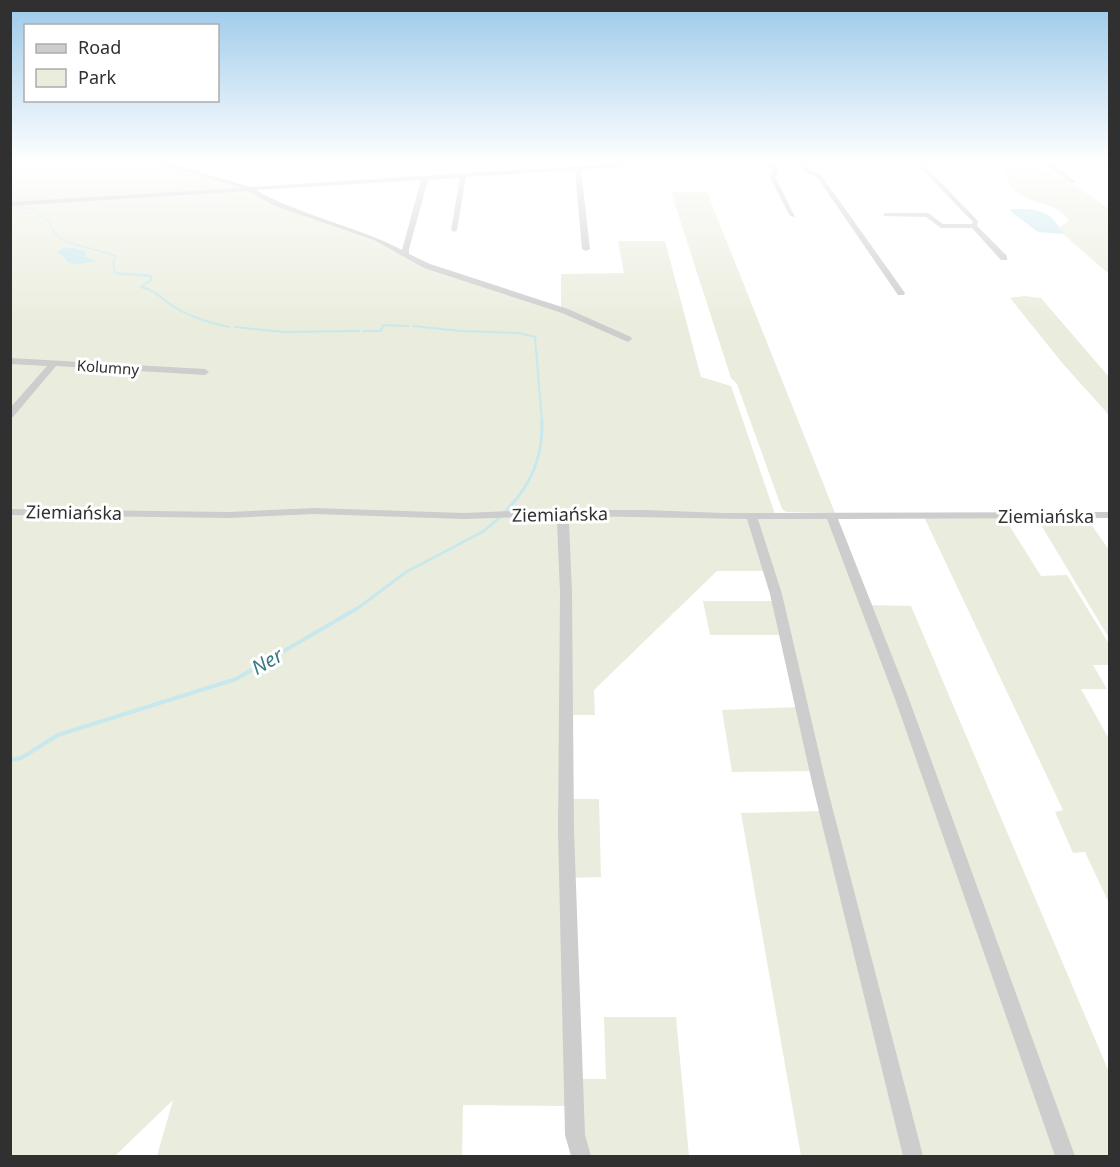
<svg xmlns="http://www.w3.org/2000/svg" width="1120" height="1167" font-family="'Noto Sans',sans-serif">
	<style>
		.green { fill: #eaeddd }
		.water { fill: #c9e8ed }
		.lines { fill: none; stroke-linecap: round; stroke-linejoin: round }
		.stream-far3 { stroke: #c9e8ed; stroke-width: 1.5 }
		.stream-far2 { stroke: #c9e8ed; stroke-width: 2 }
		.stream-far1 { stroke: #c9e8ed; stroke-width: 3 }
		.stream { stroke: #c9e8ed; stroke-width: 4 }
		.minor { fill: #cdcdcd; fill-rule: evenodd }
		.labels { text-anchor: middle; dominant-baseline: central; stroke-width: 6; stroke-linejoin: round; paint-order: stroke }
		.far-street-label { font-size: 15px; fill: #303030; stroke: #fff }
		.street-label { font-size: 18px; fill: #303030; stroke: #fff }
		.water-label { font-size: 20px; font-style: italic; fill: #387c86; stroke: #fff }
	</style>
	<rect width="100%" height="100%" fill="#fff"/>
	<g class="green">
		<path d="M10 161H151L203 175 241 187 374 239 422 264 561 309V274L624 273 618 241H665L701 377 731 386 775 514 835 517 870 605 911 606 1109 1072V1156H917L766 571H717L594 690 595 715H570V1106L463 1105 462 1156H157L173 1100 115 1156H11Z"/>
		<path d="M1000 161H1016L1022 166 1038 165 1082 190 1109 209V274L1063 234 1059 227 1069 221C1059 202 1030 205 1015 191 1006 183 1007 171 1000 161Z"/>
		<path d="M671 192H707L835 513 786 512 782 509 737 384 731 378Z"/>
		<path d="M1024 296 1041 298 1109 377V415L1063 364 1010 298Z"/>
		<path d="M924 517H1004L1041 576 1067 575 1109 644V665H1093L1107 689H1081L1109 739V903L1085 852 1073 853 1055 812 1063 810Z"/>
		<path d="M1086 517 1109 550V638L1038 520 1039 518Z"/>
		<path d="M703 601H775L782 635H710Z"/>
		<path d="M799 707 814 771 732 772 722 710Z"/>
		<path d="M571 799H599L601 877 571 878Z"/>
		<path d="M823 811 906 1147 908 1156H801L741 813Z"/>
		<path d="M604 1017H676L689 1156H584L576 1079H606Z"/>
	</g>
	<g class="water">
		<path d="M1012 209C1036 209 1051 209 1063 234L1038 232 1010 211Z"/>
		<path d="M62 248H74L85 251 86 257 96 261 79 264 68 263 63 256 56 253Z"/>
	</g>
	<g class="lines">
		<path class="stream-far3" d="M10 190 17 196 11 206 33 209 49 222 53 232 64 241 116 256 113 262 115 273 149 275"/>
		<g class="stream-far2">
			<path d="M118 274 151 276V280L141 287C160 292 160 299 176 308 192 318 211 323 229 327"/>
			<path d="M413 326 461 331 519 333 535 337 542 422"/>
			<path d="M235 327 284 332 359 331"/>
			<path d="M363 331H381L383 325 408 326"/>
		</g>
		<g class="stream-far1">
			<path d="M505 512C531 485 543 458 542 420"/>
			<path d="M354 611 406 572 484 531 501 516"/>
		</g>
		<path class="stream" d="M10 760 21 758 58 735 236 679 356 609"/>
		<g class="minor">
			<path d="M152 161H162L250 187 578 166 700 161 581 170 590 249 586 251 582 249 575 170 466 177 457 230 454 232 451 230 460 178 428 180 409 249V254L430 264 568 309 631 337 632 339 628 342 562 313 424 268 374 240 275 206 248 191 10 206V202L242 188ZM421 180 402 250C355 225 302 217 256 190Z"/>
			<path d="M766 161H772L779 173 775 176 795 217 790 216 769 176 773 173Z"/>
			<path d="M799 161H805L811 171 821 175 905 293 904 295H898L817 177 807 173Z"/>
			<path d="M914 161H920L978 221 977 226 1007 256V260H1001L972 228H941L926 217 884 216 883 215 886 213H928L943 224H972L973 222Z"/>
			<path d="M1041 161H1048L1076 182 1071 183Z"/>
			<path d="M10 358 205 369 209 372 205 375 56 366 13 417 10 418V408L47 366 10 364Z"/>
			<path d="M314 508 464 513 537 510H645L723 513 1110 512V518L838 519 909 699 1075 1156H1055L895 699 827 519H758L782 594 827 787 923 1156H903L813 787 770 594 747 519 574 516 569 519V522L572 592 574 830 585 1135 591 1156H571L565 1135 558 830 560 592 557 522 559 516 464 519 314 514 229 518 10 515V509L229 512Z"/>
		</g>
	</g>
	<linearGradient id="sky" x2="0" y2="1"><stop stop-color="#9bc9ea"/><stop offset="0.5" stop-color="#fff"/><stop offset="1" stop-color="#fff" stop-opacity="0"/></linearGradient>
	<rect width="1120" height="324" fill="url(#sky)"/>
	<g class="labels">
		<g class="far-street-label">
			<text transform="translate(108 367) rotate(4)">Kolumny</text>
		</g>
		<g class="street-label">
			<text transform="translate(74 512) rotate(1)">Ziemiańska</text>
			<text transform="translate(560 514) rotate(-1)">Ziemiańska</text>
			<text x="1046" y="516">Ziemiańska</text>
		</g>
		<g class="water-label">
			<text transform="translate(267 661) rotate(-30)">Ner</text>
		</g>
	</g>
	<rect width="1120" height="1167" fill="none" stroke="#303030" stroke-width="24"/>
	<rect x="24" y="24" width="195" height="78" fill="#ffffff" stroke="#acacac" stroke-width="1.5"/>
	<rect x="36" y="44" width="30" height="9" fill="#cdcdcd" stroke="#acacac" stroke-width="1.5"/>
	<text x="78" y="54" font-size="18" fill="#303030">Road</text>
	<rect x="36" y="69" width="30" height="18" fill="#eaeddd" stroke="#acacac" stroke-width="1.5"/>
	<text x="78" y="84" font-size="18" fill="#303030">Park</text>
</svg>
